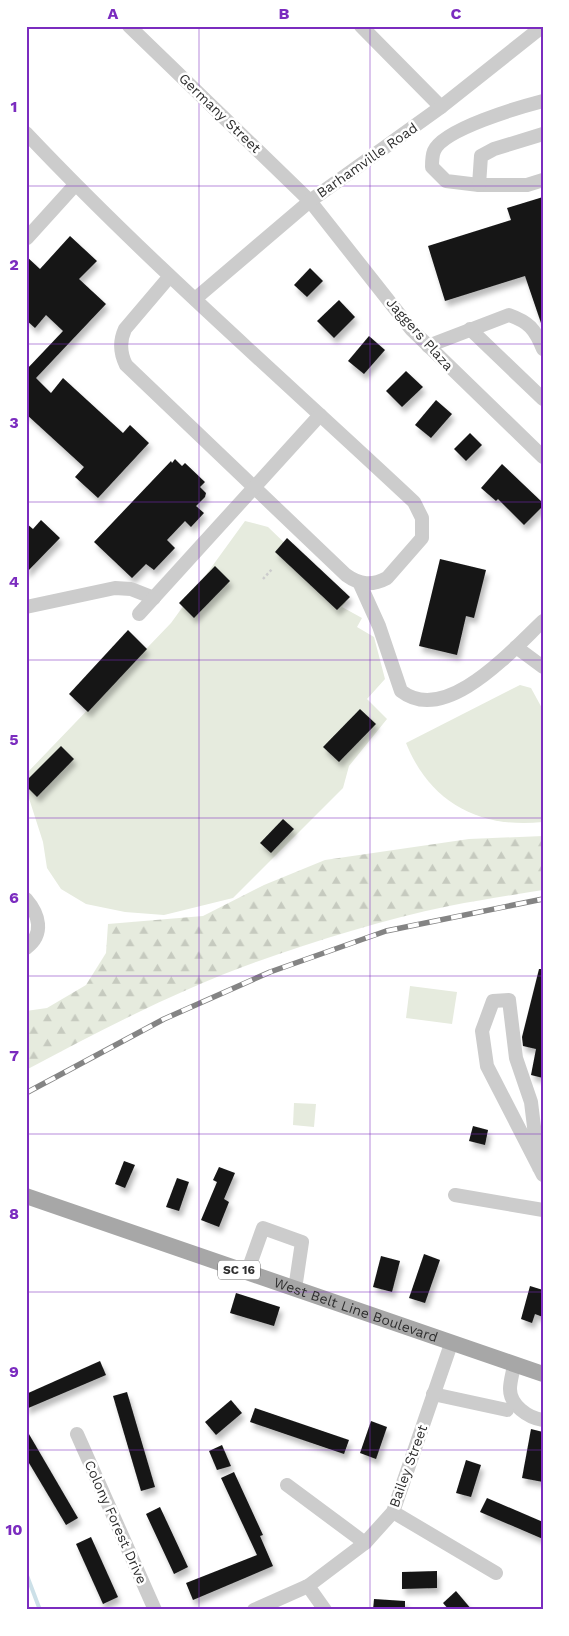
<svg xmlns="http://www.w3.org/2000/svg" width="569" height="1636" font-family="'Work Sans',sans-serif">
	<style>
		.forest { fill: url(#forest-firs) }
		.park { fill: #e6ebde }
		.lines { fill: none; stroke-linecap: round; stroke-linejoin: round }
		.stream { stroke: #cce0e8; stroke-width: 4 }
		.building { fill: #161616; filter: url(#shadow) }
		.path { stroke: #ccc; stroke-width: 2.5; stroke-dasharray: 2.5 2.5; stroke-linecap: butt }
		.minor { stroke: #ccc; stroke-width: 14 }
		.major { stroke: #a7a7a7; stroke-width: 16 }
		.rail-casing { stroke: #848484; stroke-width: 5.5 }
		.rail { stroke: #fff; stroke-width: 4; stroke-dasharray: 11; stroke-linecap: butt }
		.grid { fill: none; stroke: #7b2cbf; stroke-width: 1; stroke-opacity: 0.55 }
		.labels { text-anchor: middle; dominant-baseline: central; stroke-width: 5; stroke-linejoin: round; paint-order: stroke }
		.shield { fill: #fff; stroke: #6d6d6d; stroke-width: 1 }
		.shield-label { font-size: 12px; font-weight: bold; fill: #2f2f2f }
		.street-label { font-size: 14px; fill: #2f2f2f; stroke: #fff }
		.neatline { fill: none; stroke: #7b2cbf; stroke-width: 2 }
		.grid-label { font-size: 16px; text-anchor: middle; font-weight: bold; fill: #7b2cbf }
	</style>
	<defs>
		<pattern id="forest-firs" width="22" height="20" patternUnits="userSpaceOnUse" patternTransform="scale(1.25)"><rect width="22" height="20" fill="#e6ebde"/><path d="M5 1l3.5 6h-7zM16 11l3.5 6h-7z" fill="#c6cabf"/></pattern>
		<filter id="shadow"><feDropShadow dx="3" dy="5.5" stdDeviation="2.5" flood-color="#0004"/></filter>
	</defs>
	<rect width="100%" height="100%" fill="#fff"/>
	<path class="forest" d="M543 836V890C512 895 480 900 449 906 384 919 319 940 256 962 178 990 99 1031 26 1070V1011L47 1008 86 985 106 953 108 924 203 916 264 885 325 860 469 839Z"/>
	<g class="park">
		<path d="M245 521 268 527 346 602 342 607 362 618 357 627 374 637 385 679 367 699 387 719 349 766 343 788 233 898 164 915 125 912 86 904 61 889 47 868 43 842 26 789V774L171 623Z"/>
		<path d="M520 685 531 688 543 710V822C480 829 430 803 406 743Z"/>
		<path d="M410 986 457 992 452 1024 406 1018Z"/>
		<path d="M294 1103 316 1104 314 1127 293 1125Z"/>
	</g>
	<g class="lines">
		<path class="stream" d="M26 1573 40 1610"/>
	</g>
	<g class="building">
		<path d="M543 197V323H541L525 276 445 301 428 246 511 220 507 208Z"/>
		<path d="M70 236 97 261 79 279 106 304 36 378 51 393 63 378 123 433 130 425 149 443 98 498 75 477 84 467 26 414V370L63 331 46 315 35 328 26 320V256L40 269Z"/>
		<path d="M310 268 323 281 307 297 294 285Z"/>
		<path d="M339 300 355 317 334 338 317 321Z"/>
		<path d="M369 336 385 350 364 374 348 361Z"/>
		<path d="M406 371 423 387 402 407 386 391Z"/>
		<path d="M436 400 452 414 431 438 415 425Z"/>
		<path d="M470 433 482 445 466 461 454 449Z"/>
		<path d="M175 459 182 466 185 463 205 482 200 487 206 493 205 497 196 506 204 513 191 527 185 521 167 540 175 548 154 570 146 564 132 578 94 542 171 461 172 463Z"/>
		<path d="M502 464 543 503V506L524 525 498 499 496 501 481 488Z"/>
		<path d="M41 520 60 538 26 573V523L33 529Z"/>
		<path d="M287 538 350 597 337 610 275 552Z"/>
		<path d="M440 559 486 570 474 618 466 616 457 655 419 646Z"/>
		<path d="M215 566 230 581 194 618 179 603Z"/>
		<path d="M128 630 147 649 88 712 69 694Z"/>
		<path d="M360 709 376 724 339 762 323 747Z"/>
		<path d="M61 746 74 759 37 797 26 786V781Z"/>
		<path d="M283 819 294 829 271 853 260 843Z"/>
		<path d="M539 969H543V1078L531 1075 536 1049 523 1046 522 1037Z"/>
		<path d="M473 1126 488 1130 485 1145 469 1141Z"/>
		<path d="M124 1161 135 1165 125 1188 115 1184Z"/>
		<path d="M219 1167 235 1173 224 1199 229 1202 219 1227 201 1220 217 1182 213 1180Z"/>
		<path d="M177 1178 189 1182 179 1211 166 1207Z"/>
		<path d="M424 1254 440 1260 425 1303 409 1298Z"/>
		<path d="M381 1256 400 1261 392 1292 373 1287Z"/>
		<path d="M530 1286 543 1290V1317L535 1314 532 1323 521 1319Z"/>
		<path d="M236 1293 280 1307 274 1326 230 1313Z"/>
		<path d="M100 1361 106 1375 26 1409V1394Z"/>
		<path d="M127 1392 155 1487 141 1491 113 1396Z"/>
		<path d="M231 1400 242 1413 216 1435 205 1422Z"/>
		<path d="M255 1408 349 1440 344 1454 250 1422Z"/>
		<path d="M371 1421 387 1427 376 1459 360 1453Z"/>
		<path d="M26 1429 78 1518 66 1525 26 1458Z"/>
		<path d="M531 1429 543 1432V1482L522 1478Z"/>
		<path d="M222 1445 231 1466 217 1470 209 1451Z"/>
		<path d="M466 1460 481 1465 471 1497 456 1493Z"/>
		<path d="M234 1472 263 1535 260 1536 273 1566 193 1600 186 1583 257 1555 221 1478Z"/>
		<path d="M487 1498 543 1522V1539L480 1512Z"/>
		<path d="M160 1507 188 1567 174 1574 146 1514Z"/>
		<path d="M91 1537 118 1597 103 1604 76 1544Z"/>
		<path d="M437 1571V1588L402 1589V1572Z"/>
		<path d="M456 1591 472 1610H449L443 1603Z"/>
		<path d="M374 1599 405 1601V1610H373Z"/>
	</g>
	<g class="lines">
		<g class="path">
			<path d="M263 579 273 568"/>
			<path d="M26 1606 28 1610"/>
		</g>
		<g class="minor">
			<path d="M129 26 310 201 411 329 543 457"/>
			<path d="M361 26 441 107"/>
			<path d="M543 101C520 107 443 129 434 151 432 156 432 163 432 167L446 181 479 185H527L543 180"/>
			<path d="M26 133C149 263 284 380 414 502L422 518V538L387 578C372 586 360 585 346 575L126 365C120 353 119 342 125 329L170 276"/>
			<path d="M479 185 481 156 494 149 543 134"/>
			<path d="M27 238 75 185"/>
			<path d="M195 299 310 201 441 107 543 26"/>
			<path d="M470 329 543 399"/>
			<path d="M428 346 509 315C529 322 535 329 543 349"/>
			<path d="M360 584 379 626 401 691C446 726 512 650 543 621"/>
			<path d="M26 607 115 588 131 589 154 598"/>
			<path d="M139 614 320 415"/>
			<path d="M516 647 543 667"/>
			<path d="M26 899C39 914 45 934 26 948"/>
			<path d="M539 1168 531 1102 516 1058 509 1000 493 1001 482 1031 487 1066 543 1175"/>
			<path d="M455 1195 543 1210"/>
			<path d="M247 1273 263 1228 302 1242 295 1289"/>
			<path d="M514 1365C513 1372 510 1381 510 1389 510 1405 528 1418 543 1420"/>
			<path d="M433 1394 507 1410"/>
			<path d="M77 1434 155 1610"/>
			<path d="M287 1485 365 1543"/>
			<path d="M393 1512 496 1573"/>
			<path d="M308 1586 325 1610"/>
			<path d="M254 1610 308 1586 365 1543 393 1512 451 1344"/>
		</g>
		<path class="major" id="s1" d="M26 1196 543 1374"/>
		<defs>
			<path id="rail" d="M26 1093 164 1019 270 972 386 931 543 899"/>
		</defs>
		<use href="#rail" class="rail-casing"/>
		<use href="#rail" class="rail"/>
	</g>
	<path class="grid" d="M199 26V1610M370 26V1610M26 186H543M26 344H543M26 502H543M26 660H543M26 818H543M26 976H543M26 1134H543M26 1292H543M26 1450H543"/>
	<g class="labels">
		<rect class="shield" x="218" y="1260.5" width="42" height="19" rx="4"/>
		<g class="shield-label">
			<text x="239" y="1270">SC 16</text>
		</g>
		<g class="street-label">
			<text transform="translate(220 113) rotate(44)">Germany Street</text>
			<text transform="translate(367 160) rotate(-35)">Barhamville Road</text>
			<text transform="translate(420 334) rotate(48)">Jaggers Plaza</text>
			<text stroke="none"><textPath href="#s1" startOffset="349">West Belt Line Boulevard</textPath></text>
			<text transform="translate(408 1466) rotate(-70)">Bailey Street</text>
			<text transform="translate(116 1522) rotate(66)">Colony Forest Drive</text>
		</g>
	</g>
	<rect width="569" height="1636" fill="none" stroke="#ffffff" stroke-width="55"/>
	<rect x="28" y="28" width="514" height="1580" class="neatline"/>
	<g class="grid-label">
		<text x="113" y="19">A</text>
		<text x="284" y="19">B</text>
		<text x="456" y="19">C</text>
		<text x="14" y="112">1</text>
		<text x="14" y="270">2</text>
		<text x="14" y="428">3</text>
		<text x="14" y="587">4</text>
		<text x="14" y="745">5</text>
		<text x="14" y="903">6</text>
		<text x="14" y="1061">7</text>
		<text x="14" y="1219">8</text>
		<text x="14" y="1377">9</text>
		<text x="14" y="1535">10</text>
	</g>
</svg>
